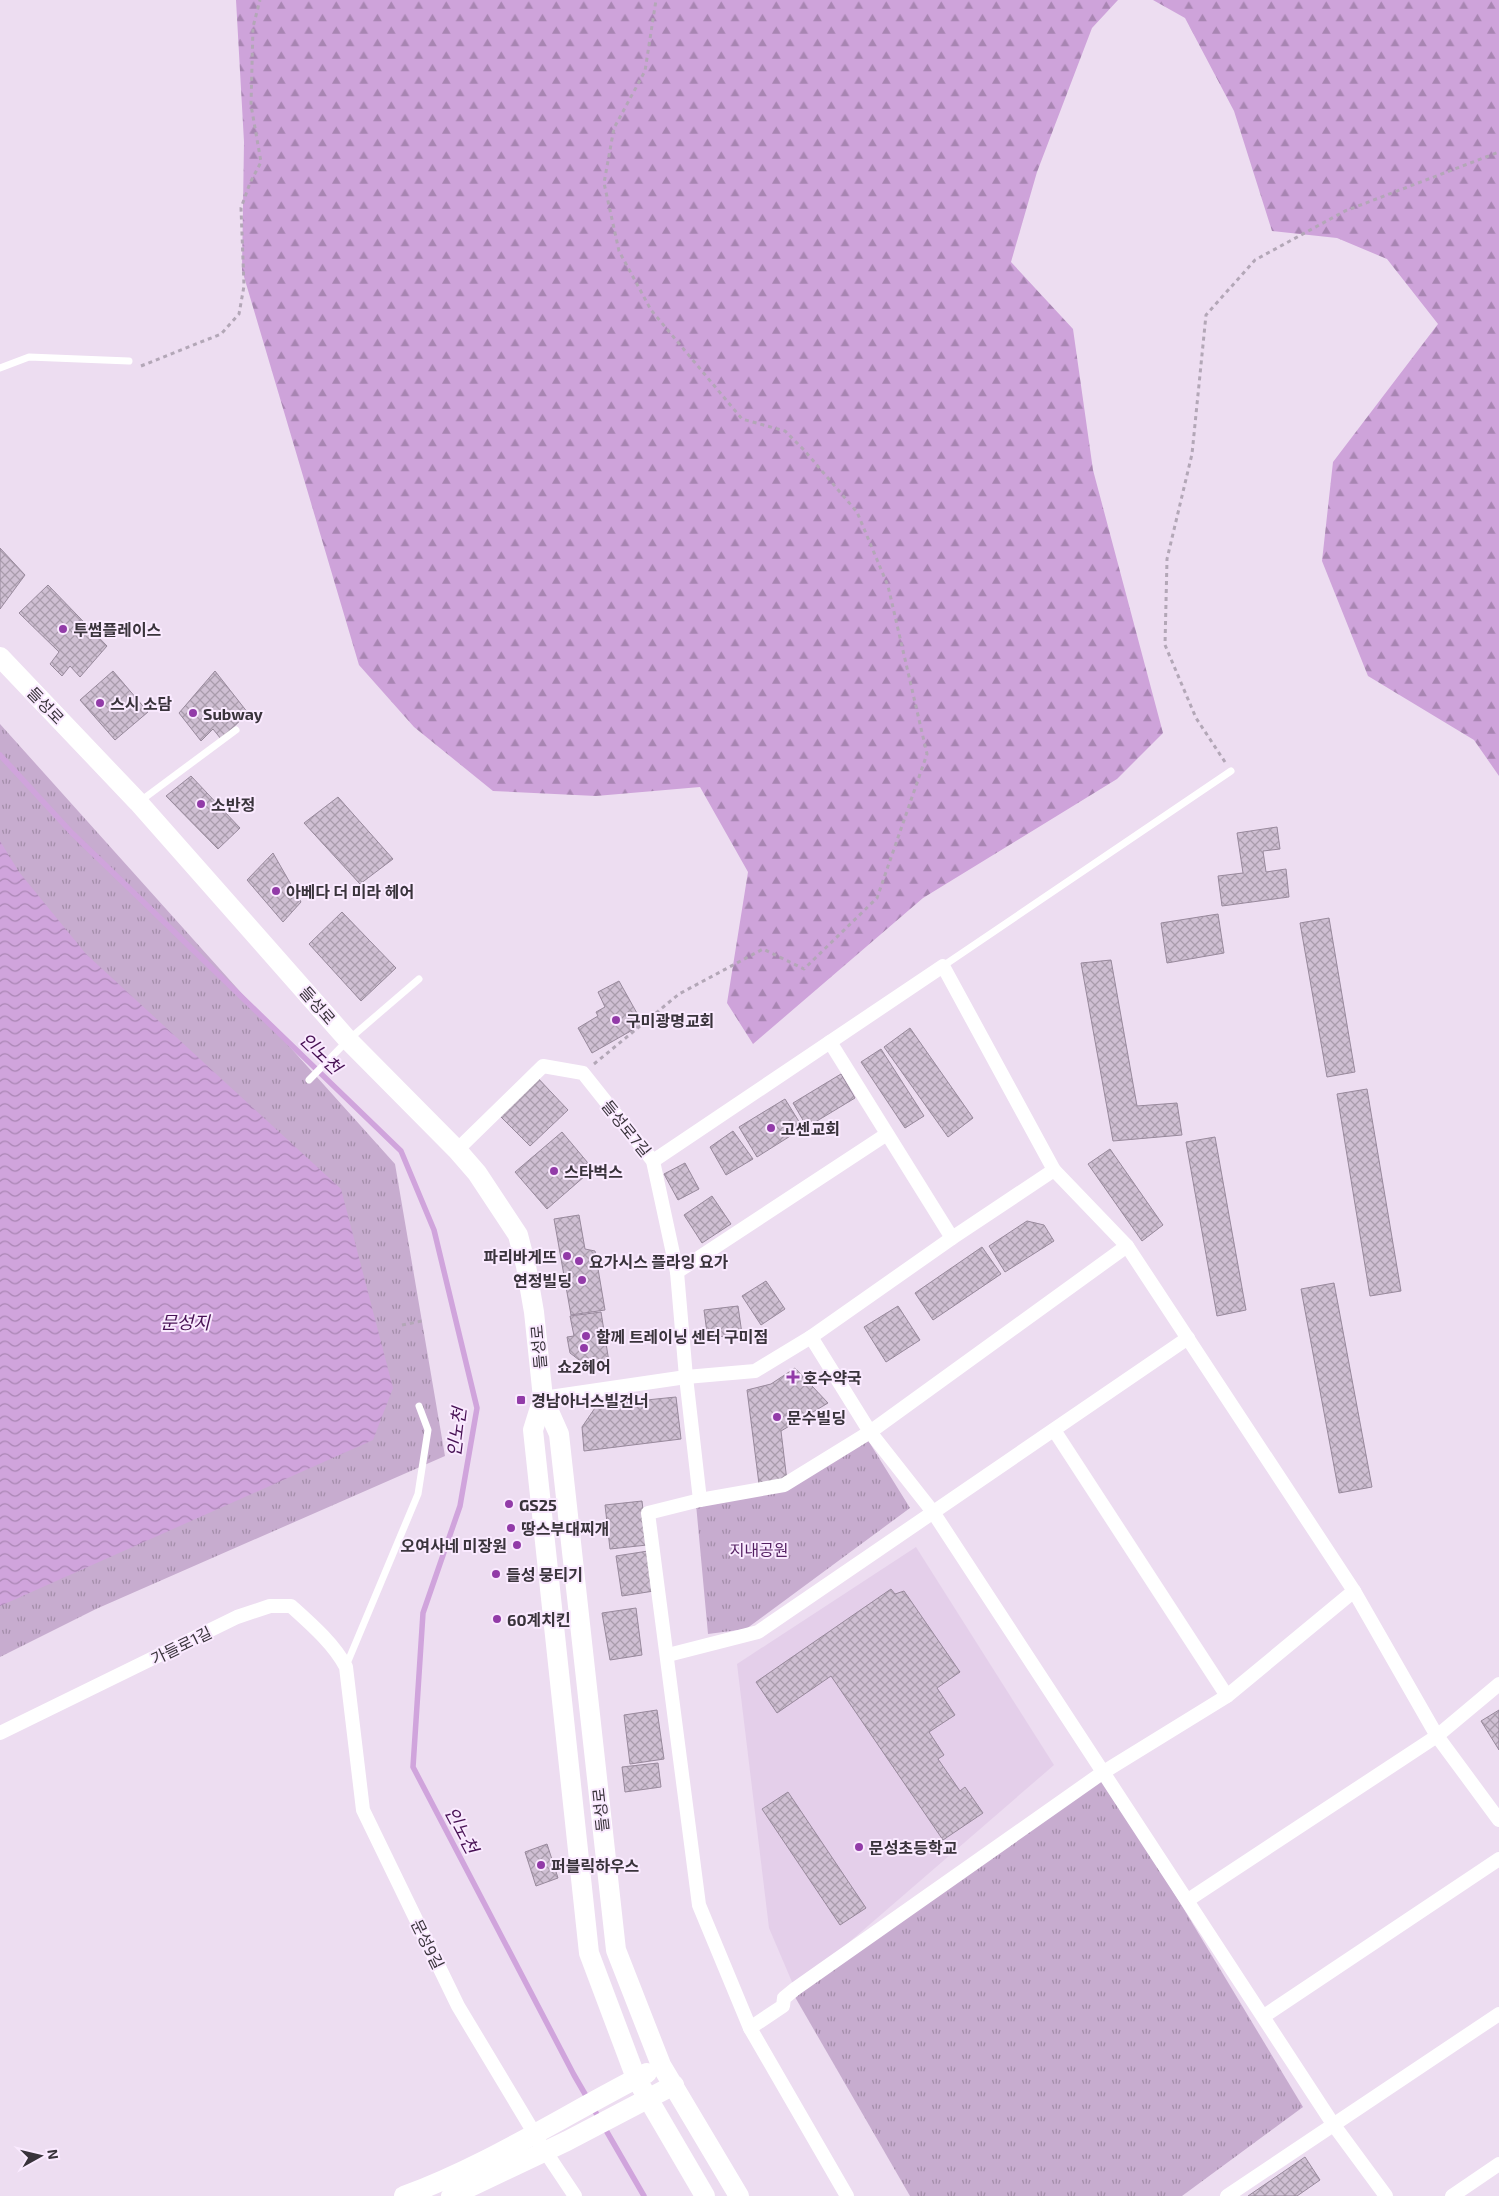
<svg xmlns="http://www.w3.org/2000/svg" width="1499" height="2196" font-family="'Exo 2','Noto Sans KR',sans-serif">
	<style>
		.built { fill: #e4cfea }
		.forest { fill: url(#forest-firs) }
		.park { fill: url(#park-tufts) }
		.water { fill: url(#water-waves) }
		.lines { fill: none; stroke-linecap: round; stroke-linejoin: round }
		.stream { stroke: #d0a4dc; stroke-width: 5.5 }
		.building { fill: url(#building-cross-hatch); stroke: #98899c }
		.path { stroke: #b3a7b7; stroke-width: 3; stroke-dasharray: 4 4; stroke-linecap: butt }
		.lane { stroke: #fff; stroke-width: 7 }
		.street { stroke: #fff; stroke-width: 14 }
		.secondary { stroke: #fff; stroke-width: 20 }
		.poi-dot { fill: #923ba8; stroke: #faeaff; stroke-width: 2 }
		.labels { text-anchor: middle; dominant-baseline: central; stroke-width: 4; stroke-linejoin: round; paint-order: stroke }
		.poi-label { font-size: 16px; font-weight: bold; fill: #39333b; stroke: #faeaff; text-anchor: start }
		.street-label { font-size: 16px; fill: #39333b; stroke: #faeaff }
		.park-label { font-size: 16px; fill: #531f61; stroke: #faeaff }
		.water-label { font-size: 18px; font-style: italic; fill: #471154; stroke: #faeaff }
	</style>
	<defs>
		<pattern id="forest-firs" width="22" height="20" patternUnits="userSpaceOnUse" patternTransform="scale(1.25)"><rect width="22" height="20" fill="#cea3da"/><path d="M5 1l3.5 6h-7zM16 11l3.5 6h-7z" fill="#a885b2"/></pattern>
		<pattern id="park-tufts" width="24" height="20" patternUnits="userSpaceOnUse" patternTransform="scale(1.25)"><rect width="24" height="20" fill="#c7accf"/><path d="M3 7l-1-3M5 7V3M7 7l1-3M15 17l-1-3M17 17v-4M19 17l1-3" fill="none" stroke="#a38da9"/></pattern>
		<pattern id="water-waves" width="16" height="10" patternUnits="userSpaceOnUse" patternTransform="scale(1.25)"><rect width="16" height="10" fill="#d0a4dc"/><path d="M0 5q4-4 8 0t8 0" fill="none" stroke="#aa86b4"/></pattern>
		<pattern id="building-cross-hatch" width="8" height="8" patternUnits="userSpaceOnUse" patternTransform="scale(1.25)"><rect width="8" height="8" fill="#cfbfd3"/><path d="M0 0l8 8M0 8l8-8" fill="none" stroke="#a99cac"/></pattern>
	</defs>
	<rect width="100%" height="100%" fill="#edddf1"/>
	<path class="built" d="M916 1547 1054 1765 795 1989 769 1928 737 1664Z"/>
	<g class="forest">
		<path d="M236 0H1118L1092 28 1037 172 1011 262 1073 329 1093 470 1163 733 1117 779 923 898 753 1044 727 1003 748 872 700 787 596 796 493 791 414 727 359 665 242 270 244 142Z"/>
		<path d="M1153 0H1499V776L1474 740 1368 676 1322 561 1333 462 1438 324 1387 259 1337 238 1272 231 1234 111 1185 18Z"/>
	</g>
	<g class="park">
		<path d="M0 724 395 1164 445 1456 96 1609 0 1657Z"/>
		<path d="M866 1437 910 1508 746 1629 708 1634 696 1504 785 1487Z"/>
		<path d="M1102 1773 1303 2107 1182 2196H910L795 1997Z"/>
	</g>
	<path class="water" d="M0 841 19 872 86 954 341 1189 393 1388 373 1440 0 1606Z"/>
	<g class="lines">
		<path class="stream" d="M0 755 72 833 401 1151 434 1230 477 1408 460 1506 423 1613 413 1767 574 2075 644 2196"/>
	</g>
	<g class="building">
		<path d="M0 548 25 575 0 609Z"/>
		<path d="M48 585 107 646 80 677 70 666 62 676 50 664 59 652 19 613Z"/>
		<path d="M113 671 148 712 115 740 80 700Z"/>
		<path d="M215 671 248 713 221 739 213 729 201 741 179 713Z"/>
		<path d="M191 776 240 828 218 849 166 796Z"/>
		<path d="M338 797 393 859 360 884 304 823Z"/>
		<path d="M1277 827 1280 849 1263 851 1266 872 1286 869 1289 897 1222 906 1218 876 1243 873 1237 833Z"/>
		<path d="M273 853 301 902 283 922 247 880Z"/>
		<path d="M342 912 396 968 361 1001 309 944Z"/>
		<path d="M1218 914 1224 953 1167 963 1161 923Z"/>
		<path d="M1329 918 1355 1072 1327 1077 1300 923Z"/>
		<path d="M1111 960 1137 1106 1177 1103 1182 1135 1113 1141 1081 963Z"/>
		<path d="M619 981 643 1024 592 1053 578 1028 598 1016 596 1012 605 1007 598 992Z"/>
		<path d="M910 1028 973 1118 948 1137 884 1047Z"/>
		<path d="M881 1049 924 1116 905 1128 861 1062Z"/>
		<path d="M534 1074 568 1110 530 1146 496 1112Z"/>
		<path d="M841 1074 855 1098 807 1127 793 1103Z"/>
		<path d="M1367 1089 1401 1291 1370 1296 1337 1094Z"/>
		<path d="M785 1099 803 1128 757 1157 739 1127Z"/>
		<path d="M733 1131 753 1159 726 1175 710 1147Z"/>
		<path d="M562 1132 593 1169 547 1209 515 1172Z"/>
		<path d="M1215 1137 1246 1310 1217 1316 1186 1142Z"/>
		<path d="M1110 1149 1163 1225 1142 1241 1088 1164Z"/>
		<path d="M685 1163 699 1189 678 1200 664 1174Z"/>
		<path d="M712 1196 731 1224 702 1243 684 1215Z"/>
		<path d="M579 1215 585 1249 595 1251 605 1310 571 1315 554 1219Z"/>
		<path d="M1027 1221 1044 1225 1054 1241 1005 1272 989 1246Z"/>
		<path d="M982 1247 1001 1274 933 1320 915 1293Z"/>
		<path d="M766 1281 785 1309 761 1325 742 1296Z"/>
		<path d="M1334 1283 1372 1487 1339 1493 1301 1289Z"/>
		<path d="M738 1306 742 1334 709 1338 707 1333 704 1310Z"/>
		<path d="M898 1306 920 1340 886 1362 864 1327Z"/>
		<path d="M601 1312 609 1362 587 1366 570 1353 567 1337 574 1336 570 1316Z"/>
		<path d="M795 1368 828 1403 781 1431 787 1481 759 1484 747 1390 771 1384Z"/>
		<path d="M676 1397 681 1439 584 1451 582 1427 597 1405Z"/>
		<path d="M642 1501 647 1545 610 1549 605 1505Z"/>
		<path d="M648 1551 654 1591 622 1596 616 1556Z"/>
		<path d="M891 1589 895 1594 904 1591 960 1672 937 1688 955 1715 929 1732 944 1755 938 1759 960 1791 965 1787 983 1813 943 1840 831 1676 777 1713 756 1682Z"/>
		<path d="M636 1608 642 1655 610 1660 602 1613Z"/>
		<path d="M657 1710 664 1759 630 1764 624 1715Z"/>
		<path d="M1499 1710V1750L1481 1721Z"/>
		<path d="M658 1763 661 1787 625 1792 622 1767Z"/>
		<path d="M788 1792 866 1908 840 1925 762 1809Z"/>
		<path d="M547 1844 558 1878 536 1886 525 1852Z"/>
		<path d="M1305 2157 1320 2180 1297 2196H1248Z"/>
	</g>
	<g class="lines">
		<g class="path">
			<path d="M141 366 221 334 239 314 244 286 241 208 250 183 261 162 251 105 253 27 260 0"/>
			<path d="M1225 762 1196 718 1165 645 1167 559 1192 454 1206 315 1255 260 1345 211 1499 152"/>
			<path d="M594 1064 679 994 763 949 804 969 877 898 927 754 888 586 857 512 804 450 785 431 742 419 651 310 619 251 604 183 614 128 645 71 656 0"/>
			<path d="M402 1325 422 1321"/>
		</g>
		<g class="lane">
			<path d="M0 368 29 357 129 361"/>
			<path d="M139 802 236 730"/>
			<path d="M943 966 1231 771"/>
			<path d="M309 1080 348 1040 419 979"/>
			<path d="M346 1666 418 1494 428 1430 419 1406"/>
		</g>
		<g class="street">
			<path d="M830 1042 952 1238"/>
			<path d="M457 1150 543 1066 583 1073 653 1161 677 1272 686 1377 700 1500"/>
			<path d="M653 1161 943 966 1054 1170 1127 1246 1354 1591 1437 1736 1499 1820"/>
			<path d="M677 1272 887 1134"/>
			<path d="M811 1337 870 1432 933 1512 1333 2124 1386 2196"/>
			<path d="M543 1398 686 1377 755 1371 811 1337 952 1238 1054 1170"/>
			<path d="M1054 1430 1227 1696"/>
			<path d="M668 1655 758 1632 1188 1338"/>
			<path d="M0 1733 237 1617 270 1606H291C311 1624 334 1644 346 1667L363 1810 458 2006 545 2151 575 2196"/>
			<path d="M1188 1900 1437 1736 1499 1684"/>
			<path d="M1264 2016 1499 1859"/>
			<path d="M750 2028 699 1905 648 1513 700 1500 784 1485 870 1432 1127 1246"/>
			<path d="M847 2196 750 2028 783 2006 784 1998 795 1989 1102 1773 1227 1696 1354 1591"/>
			<path d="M1227 2196 1499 2014"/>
			<path d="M1452 2196 1499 2164"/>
		</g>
		<g class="secondary">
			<path d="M0 657 138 802 348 1040 457 1150 477 1173 518 1235 526 1266 534 1312 543 1398 559 1434 616 1950 661 2065 739 2196"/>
			<path d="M543 1398 533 1430 589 1953 636 2078 705 2196"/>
			<path d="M404 2196C489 2165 566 2114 647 2073"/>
			<path d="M451 2196 567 2141 674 2085"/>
		</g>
	</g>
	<g class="poi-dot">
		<circle cx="63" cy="629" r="5"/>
		<circle cx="100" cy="703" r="5"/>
		<circle cx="193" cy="713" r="5"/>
		<circle cx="201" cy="804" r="5"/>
		<circle cx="276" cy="891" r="5"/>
		<circle cx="616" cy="1020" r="5"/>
		<circle cx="771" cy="1128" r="5"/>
		<circle cx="554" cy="1171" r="5"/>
		<circle cx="567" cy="1256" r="5"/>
		<circle cx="579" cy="1261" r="5"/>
		<circle cx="582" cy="1280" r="5"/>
		<circle cx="586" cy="1336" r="5"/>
		<circle cx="584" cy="1348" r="5"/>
		<path d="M790.5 1369.5h5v5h5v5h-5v5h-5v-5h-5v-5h5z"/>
		<rect x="516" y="1395" width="10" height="10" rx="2.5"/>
		<circle cx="777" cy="1417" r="5"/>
		<circle cx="509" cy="1504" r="5"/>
		<circle cx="511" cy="1528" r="5"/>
		<circle cx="517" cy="1545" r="5"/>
		<circle cx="496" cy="1574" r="5"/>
		<circle cx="497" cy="1619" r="5"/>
		<circle cx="859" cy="1847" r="5"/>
		<circle cx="541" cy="1865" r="5"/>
	</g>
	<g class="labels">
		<g class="poi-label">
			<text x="73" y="629">투썸플레이스</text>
			<text x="110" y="703">스시 소담</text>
			<text x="203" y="713">Subway</text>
			<text x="211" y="804">소반정</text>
			<text x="286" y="891">아베다 더 미라 헤어</text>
			<text x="626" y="1020">구미광명교회</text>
			<text x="781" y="1128">고센교회</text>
			<text x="564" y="1171">스타벅스</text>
			<text x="557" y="1256" text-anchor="end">파리바게뜨</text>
			<text x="589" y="1261">요가시스 플라잉 요가</text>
			<text x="572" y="1280" text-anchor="end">연정빌딩</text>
			<text x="596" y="1336">함께 트레이닝 센터 구미점</text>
			<text x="584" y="1366" text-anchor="middle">쇼2헤어</text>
			<text x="803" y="1377">호수약국</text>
			<text x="531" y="1400">경남아너스빌건너</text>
			<text x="787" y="1417">문수빌딩</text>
			<text x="519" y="1504">GS25</text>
			<text x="521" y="1528">땅스부대찌개</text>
			<text x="507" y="1545" text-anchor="end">오여사네 미장원</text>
			<text x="506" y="1574">들성 뭉티기</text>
			<text x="507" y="1619">60계치킨</text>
			<text x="869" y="1847">문성초등학교</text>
			<text x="551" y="1865">퍼블릭하우스</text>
		</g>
		<g class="street-label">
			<text transform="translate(46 705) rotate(46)">들성로</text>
			<text transform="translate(318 1005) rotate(49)">들성로</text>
			<text transform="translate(627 1128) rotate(51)">들성로7길</text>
			<text transform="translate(538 1347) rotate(-95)">들성로</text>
			<text transform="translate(181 1645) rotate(-26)">가들로1길</text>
			<text transform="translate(600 1810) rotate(-96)">들성로</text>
			<text transform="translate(428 1944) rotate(64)">문성9길</text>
		</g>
		<g class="park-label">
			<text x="759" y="1549">지내공원</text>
		</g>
		<g class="water-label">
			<text transform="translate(321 1053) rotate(44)">인노천</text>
			<text x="185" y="1322">문성지</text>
			<text transform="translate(456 1432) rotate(-83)">인노천</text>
			<text transform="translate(462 1830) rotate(62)">인노천</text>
		</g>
	</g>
	<g transform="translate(40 2156) rotate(82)" stroke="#faeaff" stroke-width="4" paint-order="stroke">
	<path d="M0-4L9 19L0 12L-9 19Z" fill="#39333b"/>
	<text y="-8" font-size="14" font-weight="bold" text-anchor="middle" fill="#39333b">N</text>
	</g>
</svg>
